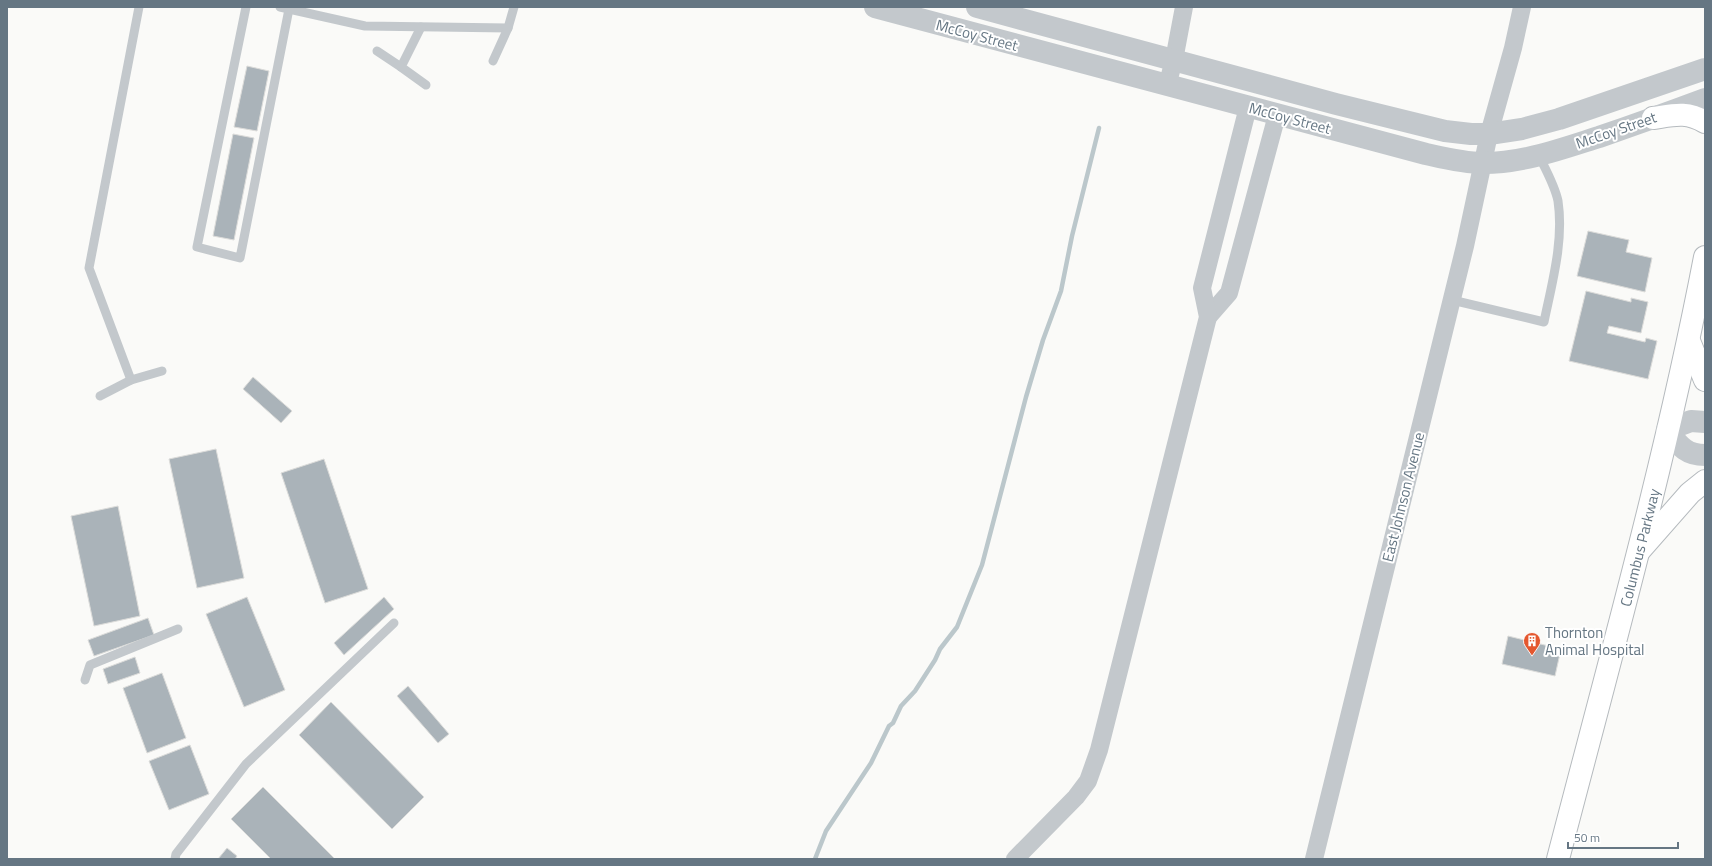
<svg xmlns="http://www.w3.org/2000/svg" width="1712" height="866" font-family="'Titillium Web',sans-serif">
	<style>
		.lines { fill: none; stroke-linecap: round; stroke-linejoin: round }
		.stream { stroke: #bbc7cb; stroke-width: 4.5 }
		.building { fill: #aab3b9; stroke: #dcdcda }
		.primary-casing { stroke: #b5babe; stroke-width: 24 }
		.service { stroke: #c3c8cc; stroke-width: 9 }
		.minor { stroke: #c3c8cc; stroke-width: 18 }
		.tertiary { stroke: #c3c8cc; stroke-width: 22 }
		.primary { stroke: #fff; stroke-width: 22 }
		.labels { text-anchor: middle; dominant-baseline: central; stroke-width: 4; stroke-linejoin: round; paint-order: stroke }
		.street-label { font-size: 15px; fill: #657683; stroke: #fff }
		.poi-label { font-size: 15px; fill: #657683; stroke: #fff; text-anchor: start }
	</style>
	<rect width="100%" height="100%" fill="#fafaf8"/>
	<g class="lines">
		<path class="stream" d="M815 859 826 831 871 763 889 726 893 723 901 706 915 691 935 660 940 649 957 627 982 565 1026 397 1043 340 1061 291 1072 236 1099 128"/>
	</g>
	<g class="building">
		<path d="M247 66 269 71 257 131 234 127Z"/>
		<path d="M233 134 254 138 234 240 213 236Z"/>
		<path d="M1588 231 1629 240 1626 252 1652 258 1645 292 1577 276Z"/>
		<path d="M1586 291 1631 302V298L1648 302 1641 333 1609 326 1607 333 1645 342 1646 338 1657 341 1648 379 1569 361Z"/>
		<path d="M253 377 292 411 281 423 243 389Z"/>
		<path d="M216 449 244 578 197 588 169 459Z"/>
		<path d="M324 459 368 589 325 603 281 473Z"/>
		<path d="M118 506 140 616 94 626 71 516Z"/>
		<path d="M247 597 285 690 244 707 206 614Z"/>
		<path d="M384 597 394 609 344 655 334 643Z"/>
		<path d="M148 618 154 635 94 656 88 640Z"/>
		<path d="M1508 636 1561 649 1555 676 1502 664Z"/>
		<path d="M135 657 140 673 108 684 103 669Z"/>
		<path d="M162 673 186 738 147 753 123 688Z"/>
		<path d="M408 686 449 734 438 743 397 696Z"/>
		<path d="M331 702 424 797 392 829 299 735Z"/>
		<path d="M190 745 209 794 169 810 149 761Z"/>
		<path d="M263 787 335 859H271L231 819Z"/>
		<path d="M227 848 237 856 235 859H218Z"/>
	</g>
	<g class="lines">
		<defs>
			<g id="primary">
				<path d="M1653 118C1674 115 1686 111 1705 122"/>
				<path d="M1689 341 1705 380"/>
				<path d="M1639 551 1690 493 1705 481"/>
				<path id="s1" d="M1558 859C1610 659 1666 460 1705 257"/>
			</g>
		</defs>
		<use href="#primary" class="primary-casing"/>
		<g class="service">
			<path d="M139 7 89 268 131 380 162 371"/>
			<path d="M246 7 197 247 240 258 289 9"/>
			<path d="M280 7 365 26 508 28 514 7"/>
			<path d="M421 27 401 67 426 85"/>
			<path d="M377 51 401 67"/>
			<path d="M493 61 508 28"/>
			<path d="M1452 300 1544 322C1552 283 1564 241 1558 201 1555 186 1546 170 1539 156"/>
			<path d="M100 396 131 380"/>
			<path d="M85 680 90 665 178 629"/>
			<path d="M175 859 176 854 246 764 394 623"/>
		</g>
		<g class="minor">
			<path d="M1167 86 1174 60 1184 7"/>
			<path d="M1208 317 1229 293 1277 115"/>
			<path d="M1015 859 1076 797 1088 781 1099 750 1208 317 1202 288 1248 107"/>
			<path d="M1314 859 1465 246 1489 134 1513 48 1522 7"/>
		</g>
		<g class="tertiary">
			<path d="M875 7 1426 154C1444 158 1464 163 1483 163 1523 163 1561 149 1599 137 1634 125 1670 112 1705 99"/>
			<path d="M977 7 1336 104 1445 131 1471 134H1489L1522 129 1559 119 1705 69"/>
			<path d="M1705 422 1691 421 1667 430C1679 445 1685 455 1705 455"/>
		</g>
		<use href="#primary" class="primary"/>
	</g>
	<defs>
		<symbol id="building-pin" viewBox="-11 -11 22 30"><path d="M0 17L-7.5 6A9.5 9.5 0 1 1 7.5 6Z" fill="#e4572e" stroke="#fff"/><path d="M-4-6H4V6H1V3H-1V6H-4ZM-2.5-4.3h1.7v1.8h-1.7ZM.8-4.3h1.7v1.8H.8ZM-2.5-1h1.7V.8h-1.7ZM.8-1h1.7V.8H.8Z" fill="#fff"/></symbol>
	</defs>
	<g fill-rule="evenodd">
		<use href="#building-pin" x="1522" y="631" width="20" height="27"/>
	</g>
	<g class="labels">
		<g class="street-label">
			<text transform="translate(977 35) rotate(15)">McCoy Street</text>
			<text transform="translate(1290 118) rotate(15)">McCoy Street</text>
			<text transform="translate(1616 130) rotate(-19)">McCoy Street</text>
			<text transform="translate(1403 497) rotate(-76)">East Johnson Avenue</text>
			<text stroke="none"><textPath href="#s1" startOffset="322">Columbus Parkway</textPath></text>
		</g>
		<g class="poi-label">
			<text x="1545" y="632">Thornton<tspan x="1545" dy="17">Animal Hospital</tspan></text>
		</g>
	</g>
	<rect width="1712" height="866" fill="none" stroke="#657683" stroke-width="16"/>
	<path d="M1568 842v6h110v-6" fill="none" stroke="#657683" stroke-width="2"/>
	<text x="1574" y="842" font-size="12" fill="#657683" stroke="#ffffff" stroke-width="3" paint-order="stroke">50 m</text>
</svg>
